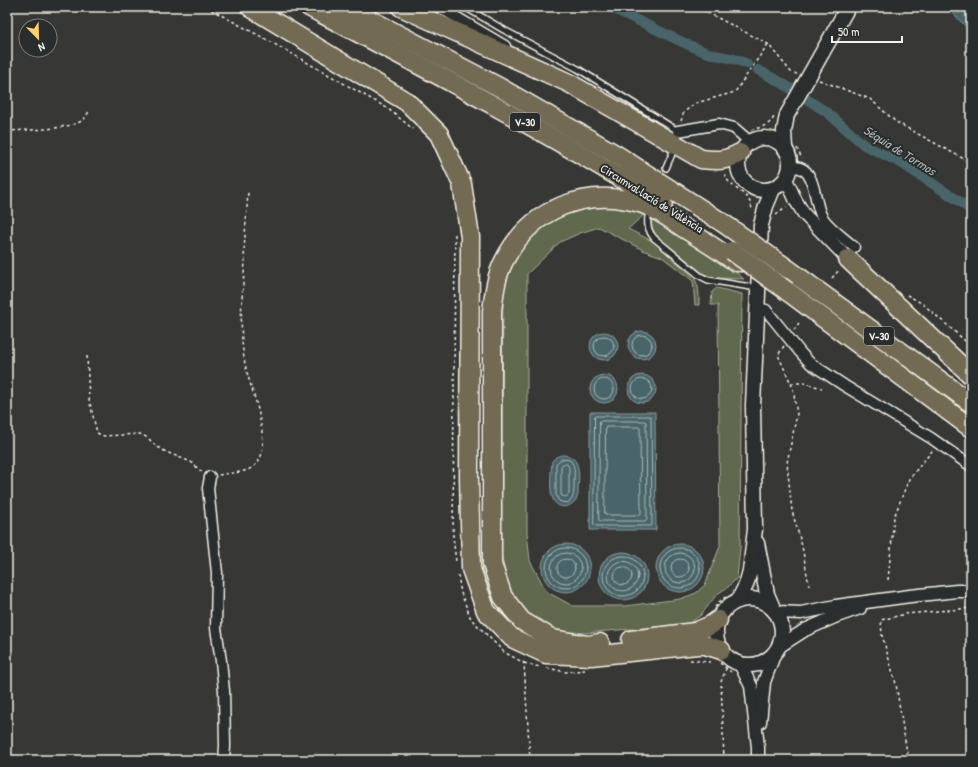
<svg xmlns="http://www.w3.org/2000/svg" width="978" height="767" font-family="'Patrick Hand',sans-serif">
	<style>
		.green { fill: #60674e; stroke: #aaac9b }
		.water { fill: #48656a; stroke: #8d9d9c }
		.lines { fill: none; stroke-linecap: round; stroke-linejoin: round }
		.shore { stroke: #afb9b6; stroke-width: 1 }
		.canal { stroke: #48656a; stroke-width: 10 }
		.service-casing { stroke: #f4f1e8; stroke-width: 8 }
		.minor-casing { stroke: #f4f1e8; stroke-width: 13 }
		.tertiary-casing { stroke: #f4f1e8; stroke-width: 15 }
		.secondary-casing { stroke: #f4f1e8; stroke-width: 17 }
		.motorway-casing { stroke: #f4f1e8; stroke-width: 21 }
		.path { stroke: #f4f1e8; stroke-width: 1.5; stroke-dasharray: 3 3; stroke-linecap: butt }
		.service { stroke: #2a2d2e; stroke-width: 5 }
		.minor { stroke: #2a2d2e; stroke-width: 10 }
		.tertiary { stroke: #2a2d2e; stroke-width: 12 }
		.secondary { stroke: #2a2d2e; stroke-width: 14 }
		.motorway { stroke: #736b52; stroke-width: 18 }
		.secondary-bridge-casing { stroke: #f4f1e8; stroke-width: 17; stroke-linecap: butt }
		.motorway-bridge-casing { stroke: #f4f1e8; stroke-width: 21; stroke-linecap: butt }
		.secondary-bridge { stroke: #2a2d2e; stroke-width: 14 }
		.motorway-bridge { stroke: #736b52; stroke-width: 18 }
		.labels { text-anchor: middle; dominant-baseline: central; stroke-width: 4; stroke-linejoin: round; paint-order: stroke }
		.shield { fill: #2a2d2e; stroke: #b7b6b0; stroke-width: 1 }
		.shield-label { font-size: 11px; font-weight: bold; fill: #f4f1e8 }
		.street-label { font-size: 12px; fill: #f4f1e8; stroke: #2a2d2e }
		.water-label { font-size: 13px; font-style: italic; fill: #afb9b6; stroke: #2a2d2e }
	</style>
	<rect width="100%" height="100%" fill="#373735"/>
	<filter id="ink" filterUnits="userSpaceOnUse"><feTurbulence type="fractalNoise" baseFrequency=".025" numOctaves="2"/><feDisplacementMap in="SourceGraphic" scale="8" xChannelSelector="R" yChannelSelector="G"/><feConvolveMatrix kernelMatrix="1 2 1 2 8 2 1 2 1" color-interpolation-filters="sRGB"/></filter>
	<g filter="url(#ink)">
		<g class="green">
			<path d="M607 206 626 208 645 214 628 229 654 242 693 277C700 285 699 295 699 305H695L693 281 662 257 645 251 599 227 580 233 560 242 527 274V532L530 561 547 592 573 606H625L680 599 696 593 705 585 720 546 718 305H711L712 292 717 288 742 294 740 548 737 578 728 587 717 594 701 615 688 624 585 633 560 631 540 622 524 611 512 594 506 576 501 553 503 304C503 298 503 292 504 286 506 277 511 268 515 260 536 222 565 211 607 206Z"/>
			<path d="M651 218C684 233 716 255 744 279L715 278 704 274 656 235 652 229Z"/>
		</g>
		<g class="water">
			<path d="M947 7H971V32Z"/>
			<circle cx="642" cy="345" r="14"/>
			<circle cx="604" cy="346" r="14"/>
			<circle cx="642" cy="389" r="14"/>
			<circle cx="604" cy="389" r="14"/>
			<path d="M590 412H655L656 530H590Z"/>
			<path d="M561 455C584 454 578 479 578 495 575 507 558 512 553 499 549 492 551 469 552 461L556 457Z"/>
			<circle cx="566" cy="568" r="24"/>
			<circle cx="680" cy="568" r="24"/>
			<circle cx="623" cy="576" r="24"/>
		</g>
		<g class="lines">
			<g class="shore">
				<circle cx="642" cy="345" r="10"/>
				<circle cx="604" cy="346" r="10"/>
				<circle cx="642" cy="389" r="10"/>
				<circle cx="604" cy="389" r="10"/>
				<path d="M595 416H649L651 417 652 524 651 526H596L594 525Z"/>
				<path d="M600 421H644L646 422 647 519 645 521H601L599 520Z"/>
				<path d="M606 427H638L640 428 641 513 639 515H607L605 514Z"/>
				<path d="M562 459 570 460C576 466 574 474 574 482 574 492 575 508 559 501L556 495V464Z"/>
				<path d="M563 464H567L569 467V494L566 497 562 496 561 495V467Z"/>
				<circle cx="566" cy="568" r="20"/>
				<circle cx="680" cy="568" r="20"/>
				<circle cx="566" cy="568" r="15"/>
				<circle cx="680" cy="568" r="15"/>
				<circle cx="623" cy="576" r="20"/>
				<circle cx="566" cy="568" r="9"/>
				<circle cx="680" cy="568" r="9"/>
				<circle cx="623" cy="576" r="15"/>
				<circle cx="623" cy="576" r="9"/>
			</g>
			<g class="canal">
				<path d="M610 7C642 22 673 39 705 52 719 57 734 57 747 64"/>
				<path d="M758 70 782 83 828 113 864 145 901 163 956 199 971 210"/>
			</g>
			<defs>
				<g id="service">
					<path d="M465 7 504 30 578 69 678 131"/>
					<path d="M666 168 675 147"/>
					<path d="M648 216C647 225 648 231 654 238L700 276 708 280 757 288"/>
				</g>
				<g id="minor">
					<path d="M439 7 505 46"/>
					<path d="M678 131 719 124 734 128 750 142"/>
					<path d="M791 167C794 167 797 167 800 168 816 173 814 204 822 217 830 229 844 238 854 247"/>
					<path d="M757 308 766 310 800 352 810 363 845 386 931 438 971 466"/>
					<path d="M210 477 208 488 217 573 216 628 221 661 224 691 225 746 224 760"/>
				</g>
				<g id="tertiary">
					<path d="M786 179 796 201 804 214 848 259"/>
					<path d="M777 612 801 613 836 606 910 596 957 591H971"/>
					<path d="M780 646 805 630 837 616 860 608"/>
					<path d="M740 664 751 686 758 747V760"/>
					<path d="M760 722 764 682 774 655"/>
				</g>
				<g id="secondary">
					<circle cx="764" cy="164" r="26"/>
					<path d="M785 148 784 131 787 115"/>
					<path d="M757 543 767 594 773 608"/>
					<circle cx="749" cy="632" r="33"/>
					<path d="M738 601 746 585 750 571 755 529 753 405 761 225 766 206 773 189"/>
				</g>
				<g id="motorway">
					<path d="M250 7 407 102 439 134 462 184 470 237 469 477 471 569 486 611 512 638 546 654 591 656 697 645H705L721 650"/>
					<path d="M309 7C429 70 548 132 663 204"/>
					<path d="M346 7 499 87 617 155 723 223"/>
					<path d="M401 7 569 83 701 159C718 161 725 161 740 153"/>
					<path d="M848 259 971 375"/>
					<path d="M788 269 971 403"/>
					<path d="M787 291 971 428"/>
					<path d="M631 640 695 632 711 625 718 620"/>
					<path d="M600 643 588 645 553 639 522 621 503 597 492 564V311C494 294 496 276 504 261 531 208 586 186 643 204 657 209 670 219 682 227 700 238 718 250 736 262H745"/>
				</g>
			</defs>
			<use href="#service" class="service-casing"/>
			<use href="#minor" class="minor-casing"/>
			<use href="#tertiary" class="tertiary-casing"/>
			<use href="#secondary" class="secondary-casing"/>
			<use href="#motorway" class="motorway-casing"/>
			<g class="path">
				<path d="M206 7 271 42 387 108 413 129"/>
				<path d="M697 7 768 44 791 72 797 74"/>
				<path d="M819 80 870 99 896 122 964 159 971 165"/>
				<path d="M681 121 684 112 696 103 735 92 768 44"/>
				<path d="M751 130C761 127 769 126 774 117"/>
				<path d="M7 131C24 130 73 130 84 119 86 117 88 113 89 111"/>
				<path d="M797 148 802 159"/>
				<path d="M725 174C726 176 727 180 729 182 739 193 751 194 752 211"/>
				<path d="M776 215 787 207"/>
				<path d="M455 234 453 536 456 562"/>
				<path d="M832 278 840 269"/>
				<path d="M907 295 923 304 971 346"/>
				<path d="M794 330 799 323"/>
				<path d="M784 346 778 355 793 388 797 414 787 463 792 511 802 546 809 586"/>
				<path d="M87 356 89 399 97 433 104 436 140 434 148 438 156 446 166 452 191 462 203 473"/>
				<path d="M791 383H804L822 388"/>
				<path d="M219 475C231 472 250 474 258 462 266 451 262 432 260 420 257 399 247 379 244 358 239 326 242 294 245 263L244 251 248 192"/>
				<path d="M458 575 461 593 471 619 504 652 524 663 530 760"/>
				<path d="M888 580 894 517 909 479 932 451"/>
				<path d="M715 607 719 602 728 595"/>
				<path d="M690 660 710 662"/>
				<path d="M524 663 540 667"/>
				<path d="M720 663 731 672"/>
				<path d="M547 668 566 672 585 670"/>
				<path d="M724 760 721 682 729 661"/>
				<path d="M905 760 907 753 896 684 882 635 881 620 906 614 971 608"/>
			</g>
			<use href="#service" class="service"/>
			<use href="#minor" class="minor"/>
			<use href="#tertiary" class="tertiary"/>
			<use href="#secondary" class="secondary"/>
			<use href="#motorway" class="motorway"/>
			<defs>
				<path id="secondary-bridge" d="M787 115 848 7"/>
				<g id="motorway-bridge">
					<path d="M723 223 788 269"/>
					<path d="M732 251 787 291"/>
				</g>
			</defs>
			<use href="#secondary-bridge" class="secondary-bridge-casing"/>
			<use href="#motorway-bridge" class="motorway-bridge-casing"/>
			<use href="#secondary-bridge" class="secondary-bridge"/>
			<use href="#motorway-bridge" class="motorway-bridge"/>
		</g>
	</g>
	<g class="labels">
		<g class="shield">
			<rect x="510" y="113" width="30" height="18" rx="3"/>
			<rect x="864" y="327" width="30" height="18" rx="3"/>
		</g>
		<g class="shield-label">
			<text x="525" y="122">V-30</text>
			<text x="879" y="336">V-30</text>
		</g>
		<g class="street-label">
			<text transform="translate(652 198) rotate(32)">Circumval·lació de València</text>
		</g>
		<g class="water-label">
			<text transform="translate(900 150) rotate(32)">Séquia de Tormos</text>
		</g>
	</g>
	<rect width="978" height="767" fill="none" stroke="#2a2d2e" stroke-width="24"/>
	<rect x="12" y="12" width="954" height="743" fill="none" stroke="#f4f1e8" stroke-width="1.5" filter="url(#ink)"/>
	<g transform="translate(38 38) rotate(157)"><circle r="19" fill="#2a2d2e" stroke="#7b7b78"/>
	<path d="M0-3L7 15L0 10L-7 15Z" fill="#ffd166"/>
	<text y="-6" font-size="11" font-weight="bold" text-anchor="middle" fill="#f4f1e8">N</text>
	</g>
	<path d="M832 36v6h70v-6" fill="none" stroke="#f4f1e8" stroke-width="2"/>
	<text x="838" y="36" font-size="12" fill="#f4f1e8" stroke="#2a2d2e" stroke-width="3" paint-order="stroke">50 m</text>
</svg>
